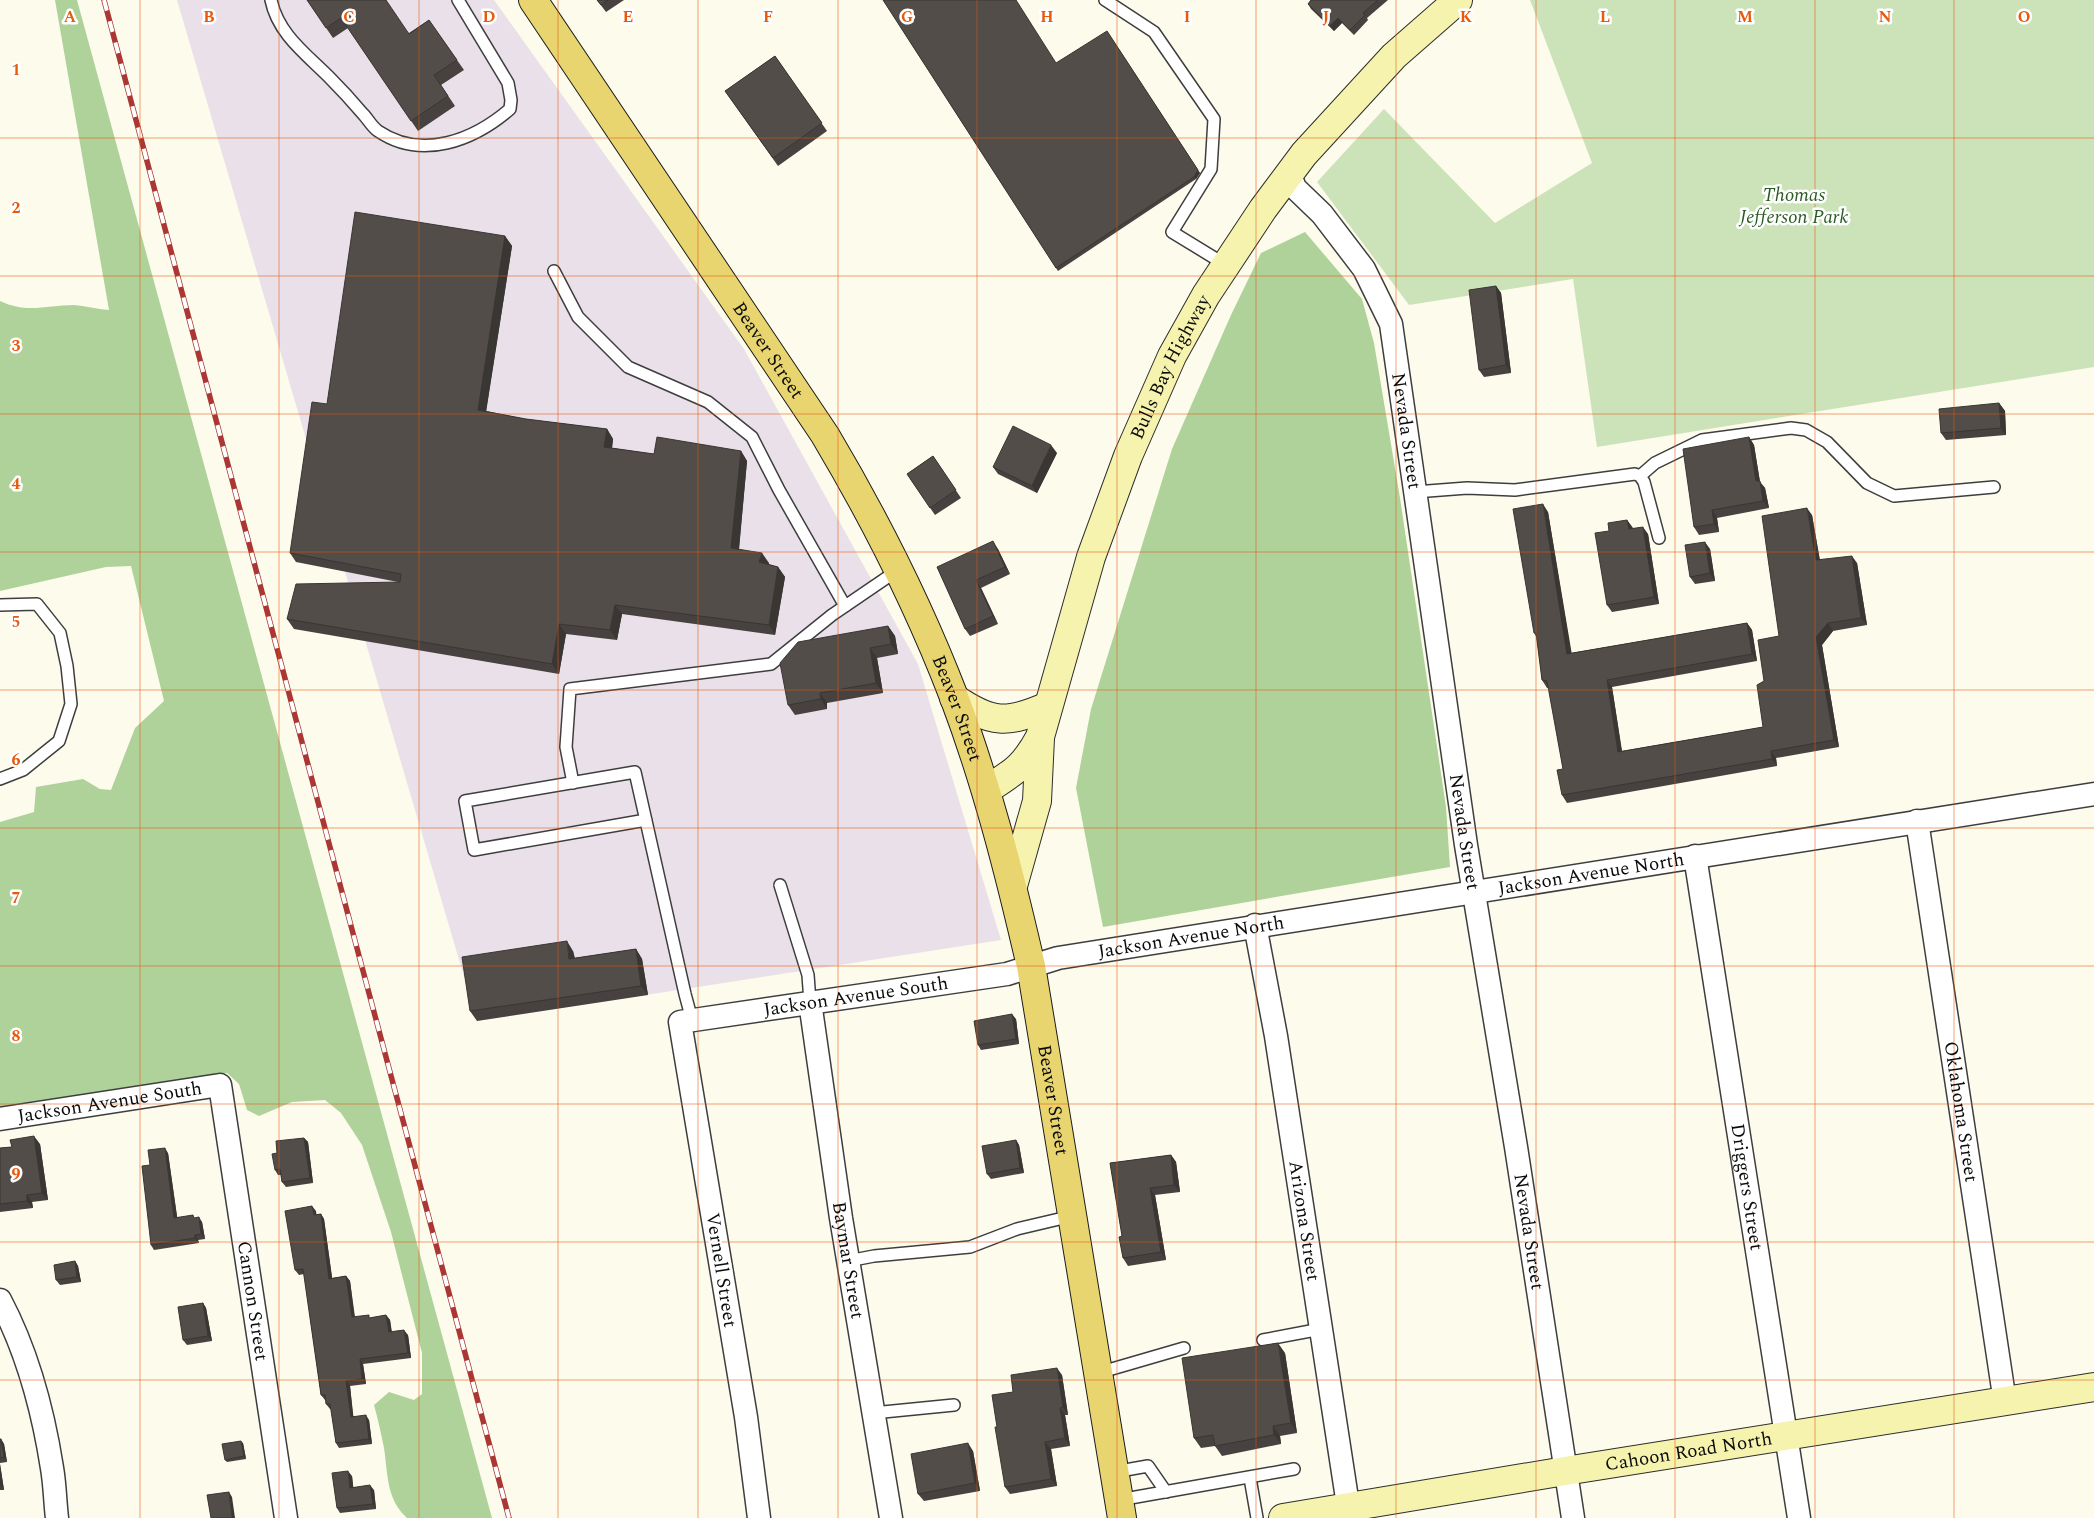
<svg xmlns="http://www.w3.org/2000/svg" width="2094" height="1518" font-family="Spectral,serif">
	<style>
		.industrial { fill: #e9e0e9 }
		.green { fill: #cce3ba }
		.forest { fill: #afd29b }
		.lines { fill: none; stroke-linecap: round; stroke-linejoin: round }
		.lane-casing { stroke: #3e3e3e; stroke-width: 14 }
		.street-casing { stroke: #3e3e3e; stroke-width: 25 }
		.secondary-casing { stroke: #2d2d2d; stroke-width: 30 }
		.primary-casing { stroke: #1c1c1c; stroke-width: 30 }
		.lane { stroke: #fff; stroke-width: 11 }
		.street { stroke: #fff; stroke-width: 22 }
		.secondary { stroke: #f6f3ae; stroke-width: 28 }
		.primary { stroke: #e9d570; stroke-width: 28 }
		.rail-casing { stroke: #ab3734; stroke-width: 5.5 }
		.rail { stroke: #fff; stroke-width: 4; stroke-dasharray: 11; stroke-linecap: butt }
		.wall { fill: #47423f }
		.shaded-wall { fill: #393633 }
		.building { fill: #524d49; stroke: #393633 }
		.grid { fill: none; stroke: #e8590c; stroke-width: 1; stroke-opacity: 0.55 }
		.labels { text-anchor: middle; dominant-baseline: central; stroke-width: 5; stroke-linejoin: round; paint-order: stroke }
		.park-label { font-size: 19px; font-style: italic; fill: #2b5b24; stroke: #fff }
		.street-label { font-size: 19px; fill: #0b0b0b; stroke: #fff }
		.grid-label { font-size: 16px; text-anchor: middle; font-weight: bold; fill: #e8590c; stroke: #fff; stroke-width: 5; stroke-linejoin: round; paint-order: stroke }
	</style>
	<rect width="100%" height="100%" fill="#fdfbec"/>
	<path class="industrial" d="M177 0H494L744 349 918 664 1001 940 477 1021Z"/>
	<path class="green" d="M1530 0H2094V367L1597 447 1573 279 1409 305 1317 182 1384 109 1495 223 1592 163Z"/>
	<g class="forest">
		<path d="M55 0H77L492 1518H407C386 1499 388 1474 384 1448 381 1434 378 1419 374 1405L389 1392 414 1400 422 1394V1353L391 1232 362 1145 341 1113 325 1100 292 1102 259 1116 247 1110 239 1084 227 1073 0 1107V822L34 812 36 787 83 779 100 789 111 790 135 728 164 701 131 566 106 567 0 591V301C27 314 47 305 74 305 85 306 97 309 109 310Z"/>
		<path d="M1305 232 1362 299 1374 343 1400 498 1446 807 1450 867 1103 927 1076 788 1091 709 1172 449 1231 315 1261 253Z"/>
	</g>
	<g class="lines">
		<defs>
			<g id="lane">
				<path d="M271 0C278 34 306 54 329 77 341 89 352 101 363 114 368 119 372 127 378 131 422 161 474 140 510 109L511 100 508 83 458 0"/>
				<path d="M1105 0 1154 32 1214 119 1211 169 1172 232 1226 265"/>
				<path d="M554 271 578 317 628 367 708 402 752 437 779 490 845 606"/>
				<path d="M1640 476 1655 463 1702 440 1791 428 1806 430 1827 442 1867 483 1894 496 1994 487"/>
				<path d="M1415 492 1467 488 1515 490 1635 474 1640 476 1644 482 1659 538"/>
				<path d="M0 605 37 604 60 633 67 666 71 704 59 741 23 770 0 779"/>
				<path d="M573 783 566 747 570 689 771 664 832 615 898 570"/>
				<path d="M646 820 474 850 465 801 635 772 685 994 692 1020"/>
				<path d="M780 885 808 975 810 1002"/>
				<path d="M848 1261 874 1256 970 1247 1017 1229 1072 1216"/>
				<path d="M1263 1340 1321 1329"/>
				<path d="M1098 1373 1184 1348"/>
				<path d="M873 1413 954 1405"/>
				<path d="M1114 1472 1148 1466 1166 1492"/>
				<path d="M1250 1478 1257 1518"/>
				<path d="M1119 1500 1294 1469"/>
			</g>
			<g id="street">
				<path id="s1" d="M1290 175 1295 188 1322 214 1364 269 1391 324 1466 845 1516 1147 1573 1518"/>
				<path id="s2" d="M1917 821 2005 1402"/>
				<path id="s3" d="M1695 856 1799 1518"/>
				<path id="s4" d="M1255 925 1276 1036 1350 1518"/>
				<path id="s5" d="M810 1002 841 1218 891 1518"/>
				<path id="s6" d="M0 1119 220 1085 286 1518"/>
				<path d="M0 1300C28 1353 43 1410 52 1468 55 1485 55 1502 57 1518"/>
				<path id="s7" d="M759 1518 746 1417 680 1022 1007 974 1058 958 2094 794"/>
			</g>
			<g id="secondary">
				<path d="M954 698C992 724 1007 724 1048 706"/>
				<path id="s8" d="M986 790C1014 772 1024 767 1040 737L1091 557 1128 456 1172 356 1206 295 1263 209 1304 154 1394 56 1458 0"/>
				<path d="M1013 886 1037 801 1040 738"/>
				<path id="s9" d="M1283 1518 1565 1471 2094 1387"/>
			</g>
			<g id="primary">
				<path id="s10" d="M533 0 825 435C875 519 919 606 954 697 987 784 1010 875 1031 966L1122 1518"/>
			</g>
		</defs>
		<use href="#lane" class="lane-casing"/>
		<use href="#street" class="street-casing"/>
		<use href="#secondary" class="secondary-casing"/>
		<use href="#primary" class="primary-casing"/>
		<use href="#lane" class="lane"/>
		<use href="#street" class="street"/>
		<use href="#secondary" class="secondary"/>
		<use href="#primary" class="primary"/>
		<defs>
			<path id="rail" d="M104 0 509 1518"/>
		</defs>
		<use href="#rail" class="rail-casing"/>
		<use href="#rail" class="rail"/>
	</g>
	<g class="wall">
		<path d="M307 0 409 33 429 20 464 70 441 85 455 106 418 131 348 28 333 38Z"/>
		<path d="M597 0H624L606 12Z"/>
		<path d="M883 0 1056 63 1200 173 1196 179 1058 271Z"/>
		<path d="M1311 0H1388L1367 18 1368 20 1354 35 1342 23 1334 31 1311 9 1308 4Z"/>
		<path d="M775 56 827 131 778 166 725 91Z"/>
		<path d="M505 236 512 246 486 411 526 419 607 429 613 439 612 448 654 454 741 451 747 461 739 550 769 563 768 564 778 567 785 577 775 635 622 614 617 640 566 634 559 674 294 629 287 619 398 582 296 562 290 553 327 404Z"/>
		<path d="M1496 286 1501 293 1511 373 1484 377 1479 370Z"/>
		<path d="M1999 403 2005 411 2006 435 1946 440 1941 433Z"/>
		<path d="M1749 437 1754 445 1760 482 1765 488 1769 508 1717 518 1719 532 1699 535 1694 527Z"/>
		<path d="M1057 453 1037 493 998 474 993 467Z"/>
		<path d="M933 456 961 498 935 515 907 474Z"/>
		<path d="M1548 512 1571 653 1747 623 1752 630 1757 661 1612 687 1622 751 1763 727 1764 681 1779 636 1812 515 1820 560 1857 563 1867 625 1833 631 1822 645 1839 747 1776 758 1777 766 1567 803 1562 795 1563 769 1549 688H1547L1542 680 1537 638 1534 633Z"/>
		<path d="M1627 520 1633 528 1648 534 1659 604 1612 612 1607 605 1609 531Z"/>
		<path d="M998 549 1010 574 981 588 998 624 970 636 965 629 937 567Z"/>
		<path d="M1710 549 1715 581 1695 584 1690 577Z"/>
		<path d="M888 626 895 636 898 654 877 658 883 693 827 703V709L795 715 788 705Z"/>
		<path d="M636 949 642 959 648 995 477 1021 470 1011 573 951 575 958Z"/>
		<path d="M1016 1019 1019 1044 981 1050 978 1045Z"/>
		<path d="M304 1138 308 1142 313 1183 286 1187 282 1182 281 1175H278L275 1170 277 1153Z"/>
		<path d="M1016 1140 1019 1145 1024 1173 991 1179 987 1174Z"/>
		<path d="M40 1144 48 1200 32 1202 33 1208 0 1212V1148Z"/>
		<path d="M168 1153 177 1217 195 1218 202 1222 205 1239 198 1240 199 1243 154 1250 151 1245 150 1165Z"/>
		<path d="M1171 1155 1176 1162 1180 1192 1155 1195 1166 1260 1128 1266 1123 1258 1122 1236 1110 1163Z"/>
		<path d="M316 1211V1215L321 1214 324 1219 332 1278 346 1276 350 1281 355 1317 371 1318 386 1315 390 1320 392 1332 408 1335 411 1358 363 1364 366 1384 350 1386 353 1416 369 1420 372 1444 339 1448 336 1443 331 1409H330L326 1404V1400H325L321 1395 304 1274 299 1275 295 1270Z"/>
		<path d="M75 1261 78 1266 81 1282 60 1285 56 1280Z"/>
		<path d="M203 1303 206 1308 212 1341 187 1345 183 1340Z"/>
		<path d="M1285 1353 1297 1433 1280 1436 1281 1444 1222 1456 1215 1446 1201 1448 1194 1438Z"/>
		<path d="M1062 1375 1068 1415H1065L1070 1446 1051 1449 1057 1486 1010 1494 1005 1487 997 1427 1013 1392Z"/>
		<path d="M0 1439H1L4 1444 7 1462 0 1463Z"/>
		<path d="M243 1443 246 1459 227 1462 225 1460Z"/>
		<path d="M973 1451 980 1491 924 1501 918 1494Z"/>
		<path d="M0 1464 4 1490H0Z"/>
		<path d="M352 1476 353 1487 374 1490 376 1509 340 1513 337 1508Z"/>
	</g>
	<g class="shaded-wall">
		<path d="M1338 18 1342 23 1334 31 1330 26Z"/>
		<path d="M1107 31 1200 173 1196 179 1194 177Z"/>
		<path d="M505 236 512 246 485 419 478 410Z"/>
		<path d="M1496 286 1501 293 1511 373 1506 365Z"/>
		<path d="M1999 403 2005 411 2006 435 2001 428Z"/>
		<path d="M607 429 613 439 611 457 604 447Z"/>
		<path d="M1749 437 1754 445 1760 482 1765 488 1769 508 1763 501 1756 481Z"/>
		<path d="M1051 445 1057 453 1037 493 1032 486Z"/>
		<path d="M741 451 747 461 738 558 731 548Z"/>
		<path d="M1543 504 1548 512 1573 661 1567 654Z"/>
		<path d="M1807 508 1812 515 1821 568 1816 560Z"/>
		<path d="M1712 510 1717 518 1719 532 1714 524Z"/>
		<path d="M1627 520 1632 527 1634 536 1629 529Z"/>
		<path d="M1643 527 1648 534 1659 604 1654 597Z"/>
		<path d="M993 541 998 549 1010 574 1005 567Z"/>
		<path d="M1705 542 1710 549 1715 581 1710 573Z"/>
		<path d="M762 553 769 563 766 572 759 562Z"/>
		<path d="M1852 556 1857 563 1867 625 1861 618Z"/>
		<path d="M778 567 785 577 775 635 769 625Z"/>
		<path d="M976 580 981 588 998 624 993 616Z"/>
		<path d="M615 605 622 614 617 640 610 630Z"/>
		<path d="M1747 623 1752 630 1757 661 1752 654Z"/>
		<path d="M1828 623 1833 631 1822 645 1839 747 1834 740 1816 637Z"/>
		<path d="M559 624 566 634 559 674 552 664Z"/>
		<path d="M888 626 895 636 898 654 891 644Z"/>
		<path d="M870 648 877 658 883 693 876 683Z"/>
		<path d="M1607 680 1612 687 1623 759 1618 752Z"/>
		<path d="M820 693 827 703V709L821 699Z"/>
		<path d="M1771 751 1776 758 1777 766 1772 759Z"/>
		<path d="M567 941 573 951 576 969 569 959Z"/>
		<path d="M636 949 642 959 648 995 641 986Z"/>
		<path d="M1012 1014 1016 1019 1019 1044 1016 1039Z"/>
		<path d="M34 1136 40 1144 48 1200 42 1193Z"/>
		<path d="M304 1138 308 1142 313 1183 310 1178Z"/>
		<path d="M1016 1140 1019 1145 1024 1173 1020 1168Z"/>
		<path d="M165 1148 168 1153 178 1223 174 1218Z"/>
		<path d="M1171 1155 1176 1162 1180 1192 1174 1185Z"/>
		<path d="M1150 1188 1155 1195 1166 1260 1161 1252Z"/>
		<path d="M27 1195 32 1202 33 1208 27 1201Z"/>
		<path d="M312 1206 316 1211 317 1220 314 1215Z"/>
		<path d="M321 1214 324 1219 333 1284 329 1279Z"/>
		<path d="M199 1217 202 1222 205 1239 201 1234Z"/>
		<path d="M195 1235 198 1240 199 1243 195 1238Z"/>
		<path d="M75 1261 78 1266 81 1282 77 1277Z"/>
		<path d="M346 1276 350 1281 355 1322 352 1317Z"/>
		<path d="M203 1303 206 1308 212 1341 208 1336Z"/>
		<path d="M386 1315 390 1320 392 1337 389 1332Z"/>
		<path d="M404 1330 408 1335 411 1358 408 1353Z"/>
		<path d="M1278 1343 1285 1353 1297 1433 1291 1423Z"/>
		<path d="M360 1359 363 1364 366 1384 362 1379Z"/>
		<path d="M1057 1368 1062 1375 1068 1415 1063 1407Z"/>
		<path d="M346 1381 350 1386 354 1422 351 1417Z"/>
		<path d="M1060 1408 1065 1415 1070 1446 1065 1438Z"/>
		<path d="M366 1415 369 1420 372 1444 369 1439Z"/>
		<path d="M1273 1426 1280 1436 1281 1444 1274 1435Z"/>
		<path d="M1 1439 4 1444 7 1462 4 1457Z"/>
		<path d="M241 1441 243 1443 246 1459 244 1456Z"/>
		<path d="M1045 1442 1051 1449 1057 1486 1051 1479Z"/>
		<path d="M968 1443 973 1451 980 1491 975 1483Z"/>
		<path d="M0 1464 4 1490 0 1485Z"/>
		<path d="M348 1471 352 1476 354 1493 350 1488Z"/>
		<path d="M370 1485 374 1490 376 1509 373 1504Z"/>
		<path d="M229 1492 232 1497 235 1518H232Z"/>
	</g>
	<g class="building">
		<path d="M307 0H386L409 34 429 20 457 60 434 75 448 96 411 121 341 18 326 28Z"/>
		<path d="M597 0H608L601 5Z"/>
		<path d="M883 0H1016L1056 63 1107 31 1198 170 1194 177 1056 268Z"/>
		<path d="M1311 0H1378L1363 13 1365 15 1350 30 1338 18 1330 26 1308 4Z"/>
		<path d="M775 56 822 123 773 158 725 91Z"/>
		<path d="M355 212 505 236 478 410 526 419 607 429 604 447 654 454 657 437 741 451 731 548 762 553 759 562 778 567 769 625 615 605 610 630 559 624 552 664 287 619 296 584 400 582 401 574 290 553 312 402 327 404Z"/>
		<path d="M1496 286 1506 365 1479 370 1469 290Z"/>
		<path d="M1999 403 2001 428 1941 433 1939 409Z"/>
		<path d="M1013 426 1051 445 1032 486 993 467Z"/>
		<path d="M1749 437 1756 481H1760L1763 501 1712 510 1714 524 1694 527 1683 449Z"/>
		<path d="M933 456 956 490 930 508 907 474Z"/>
		<path d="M1543 504 1567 654 1747 623 1752 654 1607 680 1618 752 1763 727 1757 685 1764 681 1758 640 1779 636 1762 516 1807 508 1816 560 1852 556 1861 618 1828 623 1816 637 1834 740 1771 751 1772 759 1562 795 1557 770 1563 769 1547 681 1542 680 1536 633H1534L1513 509Z"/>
		<path d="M1627 520 1629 529 1643 527 1654 597 1607 605 1595 533 1609 531 1608 523Z"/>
		<path d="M993 541 1005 567 976 580 993 616 965 629 937 567Z"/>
		<path d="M1705 542 1710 573 1690 577 1685 545Z"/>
		<path d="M888 626 891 644 870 648 876 683 820 693 821 699 788 705 780 663 798 642Z"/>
		<path d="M567 941 569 959 636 949 641 986 470 1011 462 957Z"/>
		<path d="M1012 1014 1016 1039 978 1045 974 1021Z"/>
		<path d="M34 1136 42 1193 27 1195V1201L0 1204V1148L12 1147 10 1140Z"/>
		<path d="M304 1138 310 1178 282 1182 280 1169 275 1170 272 1154 277 1153 276 1141Z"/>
		<path d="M1016 1140 1020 1168 987 1174 982 1146Z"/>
		<path d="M165 1148 174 1218 193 1215 194 1218 199 1217 201 1234 195 1235V1238L151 1245 142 1166 150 1165 148 1150Z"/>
		<path d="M1171 1155 1174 1185 1150 1188 1161 1252 1123 1258 1119 1237 1122 1236 1110 1163Z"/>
		<path d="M312 1206 314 1215 321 1214 329 1279 346 1276 352 1317 369 1315V1318L386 1315 389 1332 404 1330 408 1353 360 1359 362 1379 346 1381 351 1417 366 1415 369 1439 336 1443 330 1404H326L325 1395H321L303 1269 295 1270 285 1211Z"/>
		<path d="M75 1261 77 1277 56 1280 54 1265Z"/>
		<path d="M203 1303 208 1336 183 1340 178 1307Z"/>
		<path d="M1278 1343 1291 1423 1273 1426 1274 1435 1215 1446 1213 1435 1194 1438 1182 1358Z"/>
		<path d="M1057 1368 1063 1407 1060 1408 1065 1438 1045 1442 1051 1479 1005 1487 995 1427H997L992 1395 1013 1392 1011 1375Z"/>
		<path d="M0 1439H1L4 1457 0 1458Z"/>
		<path d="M241 1441 244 1456 225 1460 222 1444Z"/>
		<path d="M968 1443 975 1483 918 1494 911 1454Z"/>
		<path d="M348 1471 350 1488 370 1485 373 1504 337 1508 332 1473Z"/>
		<path d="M229 1492 232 1518H211L207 1495Z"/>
	</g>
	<path class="grid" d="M140 0V1518M279 0V1518M419 0V1518M558 0V1518M698 0V1518M838 0V1518M977 0V1518M1117 0V1518M1256 0V1518M1396 0V1518M1536 0V1518M1675 0V1518M1815 0V1518M1954 0V1518M0 138H2094M0 276H2094M0 414H2094M0 552H2094M0 690H2094M0 828H2094M0 966H2094M0 1104H2094M0 1242H2094M0 1380H2094"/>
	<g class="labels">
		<g class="park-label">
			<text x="1794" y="195">Thomas<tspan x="1794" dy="22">Jefferson Park</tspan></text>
		</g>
		<g class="street-label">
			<text stroke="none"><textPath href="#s10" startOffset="422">Beaver Street</textPath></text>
			<text stroke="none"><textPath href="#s8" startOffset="470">Bulls Bay Highway</textPath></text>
			<text stroke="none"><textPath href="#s1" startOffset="290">Nevada Street</textPath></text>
			<text stroke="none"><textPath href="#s10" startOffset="828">Beaver Street</textPath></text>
			<text stroke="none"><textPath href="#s1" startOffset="695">Nevada Street</textPath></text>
			<text stroke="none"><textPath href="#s7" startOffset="1426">Jackson Avenue North</textPath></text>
			<text stroke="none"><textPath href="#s7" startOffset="1021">Jackson Avenue North</textPath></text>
			<text stroke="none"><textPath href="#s7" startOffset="680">Jackson Avenue South</textPath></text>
			<text stroke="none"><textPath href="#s10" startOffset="1232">Beaver Street</textPath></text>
			<text stroke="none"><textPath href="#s6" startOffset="111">Jackson Avenue South</textPath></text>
			<text stroke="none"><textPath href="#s2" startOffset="294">Oklahoma Street</textPath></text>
			<text stroke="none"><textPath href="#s3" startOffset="335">Driggers Street</textPath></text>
			<text stroke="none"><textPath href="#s4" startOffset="300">Arizona Street</textPath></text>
			<text stroke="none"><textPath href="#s1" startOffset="1100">Nevada Street</textPath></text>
			<text stroke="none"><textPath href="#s5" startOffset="261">Baymar Street</textPath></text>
			<text transform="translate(721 1270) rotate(81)">Vernell Street</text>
			<text stroke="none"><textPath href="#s6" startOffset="441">Cannon Street</textPath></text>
			<text stroke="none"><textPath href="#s9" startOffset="411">Cahoon Road North</textPath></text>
		</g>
	</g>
	<g class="grid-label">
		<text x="70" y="22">A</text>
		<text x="209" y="22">B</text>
		<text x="349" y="22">C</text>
		<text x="489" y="22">D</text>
		<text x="628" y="22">E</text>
		<text x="768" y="22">F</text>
		<text x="907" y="22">G</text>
		<text x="1047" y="22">H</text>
		<text x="1187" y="22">I</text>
		<text x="1326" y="22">J</text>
		<text x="1466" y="22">K</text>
		<text x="1605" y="22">L</text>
		<text x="1745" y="22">M</text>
		<text x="1885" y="22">N</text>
		<text x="2024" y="22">O</text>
		<text x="16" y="75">1</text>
		<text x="16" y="213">2</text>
		<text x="16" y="351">3</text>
		<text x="16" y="489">4</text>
		<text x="16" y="627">5</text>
		<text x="16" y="765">6</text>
		<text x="16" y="903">7</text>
		<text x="16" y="1041">8</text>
		<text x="16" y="1179">9</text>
	</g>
</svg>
